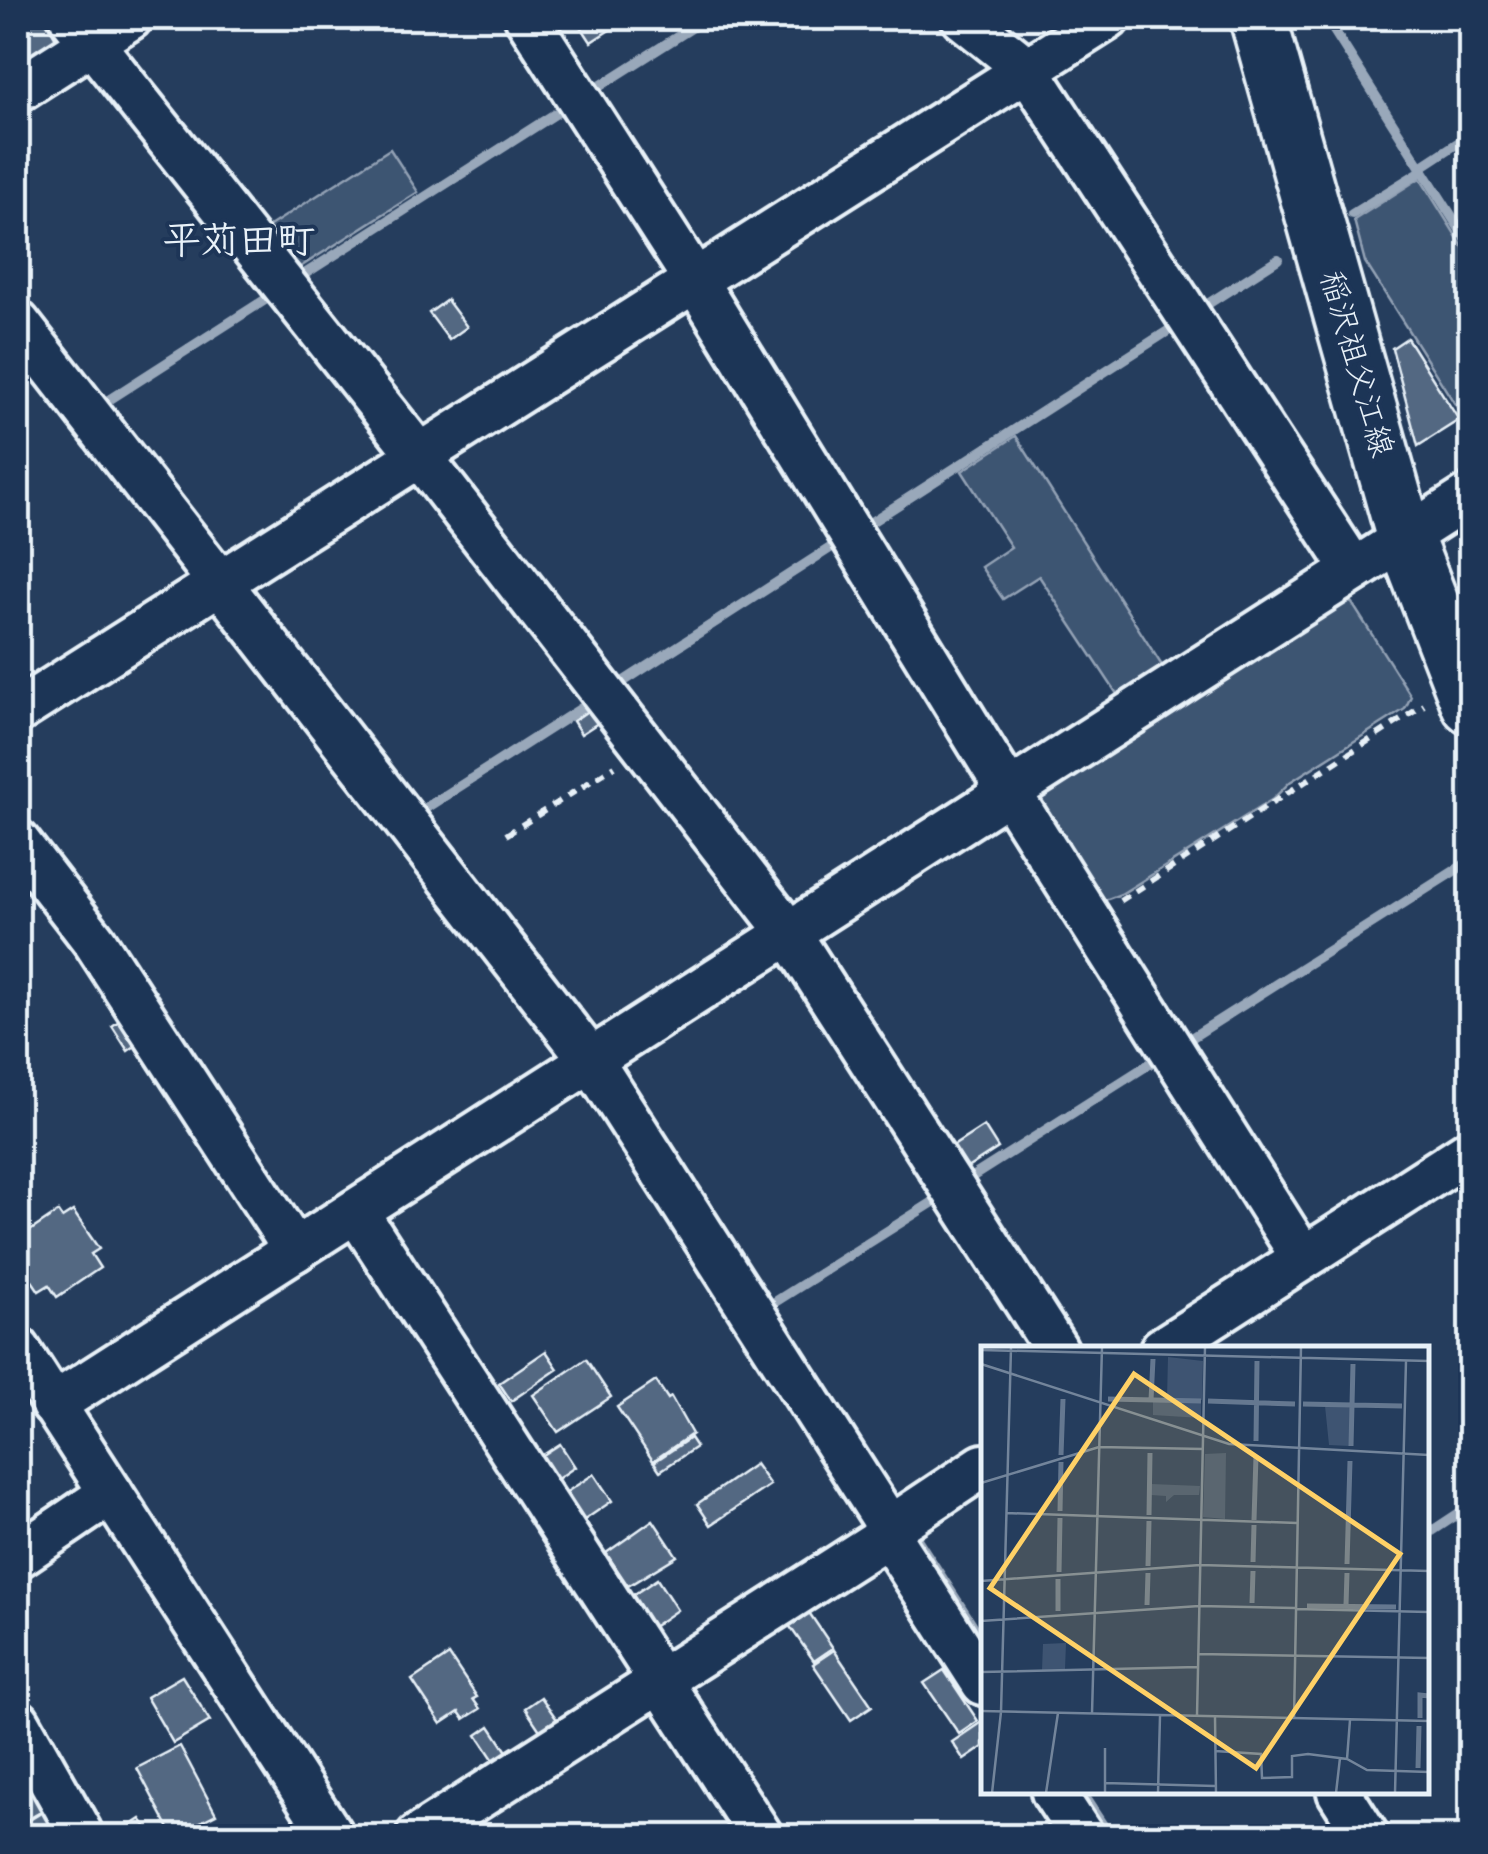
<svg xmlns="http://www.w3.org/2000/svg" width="1488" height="1854" font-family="'Architects Daughter','Klee One',sans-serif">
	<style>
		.green { fill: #3e5472; stroke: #93a2b5; stroke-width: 2.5 }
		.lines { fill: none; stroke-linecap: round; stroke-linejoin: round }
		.stream { stroke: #99a8ba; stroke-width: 10 }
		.building { fill: #536782; stroke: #e8f1f8; stroke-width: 2.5 }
		.minor-casing { stroke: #e8f1f8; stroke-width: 50 }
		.major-casing { stroke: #e8f1f8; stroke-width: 62 }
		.path { stroke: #e8f1f8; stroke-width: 6; stroke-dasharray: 10 8; stroke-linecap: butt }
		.minor { stroke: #1d3557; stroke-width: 42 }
		.major { stroke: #1d3557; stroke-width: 55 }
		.labels { text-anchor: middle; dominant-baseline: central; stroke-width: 8; stroke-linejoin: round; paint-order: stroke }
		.street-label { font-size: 32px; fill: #e8f1f8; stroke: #1d3557 }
		.quarter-label { font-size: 38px; font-weight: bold; fill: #e8f1f8; stroke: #1d3557 }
		.inset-river { fill: none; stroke: #657890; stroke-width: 5 }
		.inset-road { fill: none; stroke: #73859b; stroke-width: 2.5 }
		.view { fill: #ffd166; fill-opacity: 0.15; stroke: #ffd166; stroke-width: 5 }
		.inset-edge { fill: none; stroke: #e8f1f8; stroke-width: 5 }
	</style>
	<rect width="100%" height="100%" fill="#253d5d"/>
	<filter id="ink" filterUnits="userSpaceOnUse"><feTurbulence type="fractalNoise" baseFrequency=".01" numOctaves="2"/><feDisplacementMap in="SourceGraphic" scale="20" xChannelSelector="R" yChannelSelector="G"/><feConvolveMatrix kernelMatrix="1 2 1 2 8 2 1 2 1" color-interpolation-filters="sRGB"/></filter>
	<g filter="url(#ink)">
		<g class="green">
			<path d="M390 149 418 192 294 271 265 229Z"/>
			<path d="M1420 178 1470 258V428L1365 262 1354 220Z"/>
			<path d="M1016 436 1168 675 1123 703 1039 576 1003 599 981 567 1011 547 962 471Z"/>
			<path d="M1334 598 1352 603 1411 696 1405 709 1290 782 1273 799 1121 894 1092 905 1030 790Z"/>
		</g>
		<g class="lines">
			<g class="stream">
				<path d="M1326 18 1470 245"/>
				<path d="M589 93 707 18"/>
				<path d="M1421 167 1470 135"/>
				<path d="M1352 214 1423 170"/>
				<path d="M300 277 569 105"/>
				<path d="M18 292 33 313"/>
				<path d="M1203 307 1278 259"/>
				<path d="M104 403 271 296"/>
				<path d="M865 526 1171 329"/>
				<path d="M618 685 841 541"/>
				<path d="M418 813 591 702"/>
				<path d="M1180 1045 1470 861"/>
				<path d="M967 1180 1162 1056"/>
				<path d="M767 1307 938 1199"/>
				<path d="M912 1531 983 1641"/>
				<path d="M1426 1535 1470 1506"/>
				<path d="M1081 1792 1110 1836"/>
			</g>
		</g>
		<g class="building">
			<path d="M18 18H44L57 40 32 59 18 40Z"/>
			<path d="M581 18H628L591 42 578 22Z"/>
			<path d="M447 300 467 327 449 340 429 313Z"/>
			<path d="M1407 338 1459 420 1418 446 1392 348Z"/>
			<path d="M592 708 601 721 581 734 573 721Z"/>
			<path d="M122 1019 138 1044 128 1051 112 1026Z"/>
			<path d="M984 1126 998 1148 964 1170 950 1148Z"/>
			<path d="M73 1211 99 1249 91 1254 100 1268 57 1297 49 1285 39 1291 20 1263 25 1260 18 1251 24 1247 18 1239 58 1212 62 1218Z"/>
			<path d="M546 1351 558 1369 511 1401 499 1383Z"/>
			<path d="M586 1359 611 1397 558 1432 533 1395Z"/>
			<path d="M656 1381 668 1399 671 1397 692 1434 653 1461 617 1407Z"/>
			<path d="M690 1438 696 1447 660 1471 654 1462Z"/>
			<path d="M560 1444 575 1467 556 1480 540 1457Z"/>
			<path d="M755 1464 770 1485 711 1525 697 1504Z"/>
			<path d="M594 1474 612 1501 580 1523 562 1495Z"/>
			<path d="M653 1520 677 1556 628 1586 606 1553Z"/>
			<path d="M657 1579 677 1610 648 1630 627 1599Z"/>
			<path d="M806 1608 833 1648 814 1661 786 1621Z"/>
			<path d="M834 1650 872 1706 851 1720 813 1664Z"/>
			<path d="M449 1655 477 1697 473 1699 480 1709 464 1719 459 1712 441 1724 412 1680Z"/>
			<path d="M944 1670 978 1721 959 1734 924 1683Z"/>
			<path d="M182 1676 210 1721 173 1743 146 1697Z"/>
			<path d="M541 1697 558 1721 541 1732 525 1708Z"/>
			<path d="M983 1721V1747L964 1760 952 1742Z"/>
			<path d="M490 1726 508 1753 495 1762 477 1735Z"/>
			<path d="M18 1741 51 1806 18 1825Z"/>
			<path d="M180 1746 216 1814 173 1836 137 1768Z"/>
			<path d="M51 1807 64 1830 52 1836H22L18 1827Z"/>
			<path d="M141 1819 153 1836H115Z"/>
		</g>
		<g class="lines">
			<defs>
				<g id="minor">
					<path d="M72 18 419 455 789 933 1056 1349"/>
					<path d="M527 18 695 280 1009 792 1303 1258"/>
					<path d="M963 18 1027 69 1354 570"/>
					<path d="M18 90 130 18"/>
					<path d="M18 323 591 1060 890 1528"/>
					<path d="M18 711 1108 18"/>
					<path d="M18 842 95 942 295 1250"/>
					<path d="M356 1211 761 1836"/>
					<path d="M18 1349 332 1836"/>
					<path d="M1162 1349 1470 1151"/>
					<path d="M53 1405 1470 496"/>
					<path d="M888 1535 983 1683"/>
					<path d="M18 1556 111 1493"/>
					<path d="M18 1722 80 1832 75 1836"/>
					<path d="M1053 1792 1082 1836"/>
					<path d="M1339 1792 1367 1836"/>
					<path d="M418 1836 888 1535 890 1528 983 1466"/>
				</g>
				<path id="major" d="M1258 18 1405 538 1470 705"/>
			</defs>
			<use href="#minor" class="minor-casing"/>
			<use href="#major" class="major-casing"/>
			<g class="path">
				<path d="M506 835 615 766"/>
				<path d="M1120 901 1424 705"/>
			</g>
			<use href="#minor" class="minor"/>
			<use href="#major" class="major"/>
		</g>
	</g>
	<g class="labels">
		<g class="street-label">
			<text transform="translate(1356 364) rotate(74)">稲沢祖父江線</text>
		</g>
		<g class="quarter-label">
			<text x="239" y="242">平苅田町</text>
		</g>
	</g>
	<g transform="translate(981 1346)">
		<rect width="448" height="448" fill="#253d5d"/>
		<path d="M187 11 222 15 221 54 186 53ZM172 55 220 57V72L172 69ZM344 60H370L369 100 348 99ZM245 107 244 173 222 171 224 108ZM170 138 219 140 218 149H193L185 156V150L170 149ZM85 297 84 323 61 324 62 298Z" fill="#3e5472"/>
		<path class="inset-river" d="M127 53 220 55M170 54 172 13M227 55 314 58M322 58 421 60M275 95 276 15M370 100 372 18M80 109 82 53M79 165 80 116M168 169 169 107M273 174 275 110M272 216 273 179M366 218 369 115M167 220 168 175M78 226 79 172M271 257 272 225M166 259 167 227M365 259 366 227M326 260 415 261M77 265V233M439 372V349L448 350M437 422 438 380"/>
		<path class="inset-road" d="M0 4 448 15M0 18 248 98 448 109M0 137 118 101 222 103M25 167 316 177M0 235 219 219 448 225M315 263 448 266M0 275 218 260 314 262M217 308 448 312M0 326 217 321M0 365 448 375M111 368 121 1M216 370 224 1M234 371 235 447M313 372 320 1M234 405 280 408 281 432 311 431V410L327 408 366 413 386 424 448 426M366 413 369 374M124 437V402M11 447 20 366 30 2M65 447 77 367M124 447V437L234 440M177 447 179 370M355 447 359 412M414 447 425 15"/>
		<path class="view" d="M153 28 419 208 275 422 9 242Z"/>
		<rect width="448" height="448" class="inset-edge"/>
	</g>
	<rect width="1488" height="1854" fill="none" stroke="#1d3557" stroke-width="60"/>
	<rect x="30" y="30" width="1428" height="1794" fill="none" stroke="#e8f1f8" stroke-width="4" filter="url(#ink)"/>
</svg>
